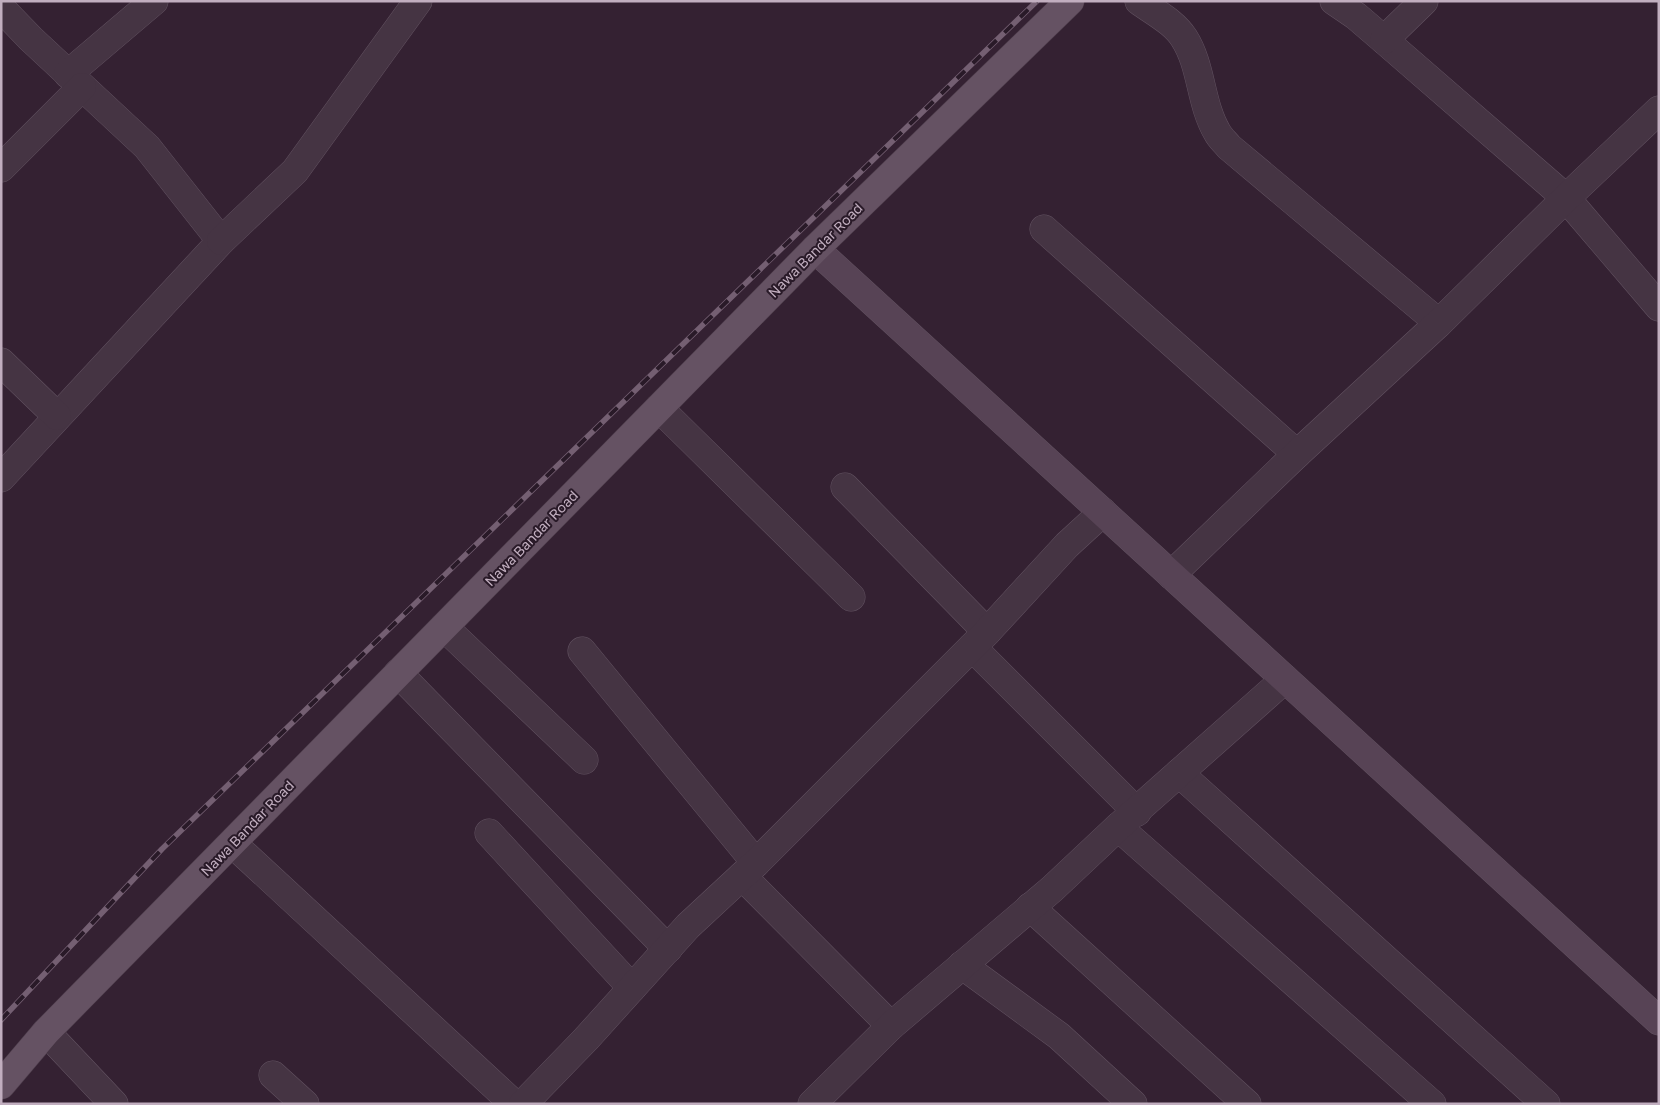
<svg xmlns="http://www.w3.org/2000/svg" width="1660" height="1105" font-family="'Golos Text',sans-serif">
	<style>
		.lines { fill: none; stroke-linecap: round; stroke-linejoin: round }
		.street-casing { stroke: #625261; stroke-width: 29 }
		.secondary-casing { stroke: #625261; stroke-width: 29 }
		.primary-casing { stroke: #4e3e4c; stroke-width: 29 }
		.street { stroke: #453443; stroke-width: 28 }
		.secondary { stroke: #574355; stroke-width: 28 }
		.primary { stroke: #655263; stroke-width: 28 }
		.rail-casing { stroke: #745f72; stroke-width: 5.5 }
		.rail { stroke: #291a28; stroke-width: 4; stroke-dasharray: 11; stroke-linecap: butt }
		.labels { text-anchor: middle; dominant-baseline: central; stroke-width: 4; stroke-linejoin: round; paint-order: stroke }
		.street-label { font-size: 14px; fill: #c1aebf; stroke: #291a28 }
	</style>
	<rect width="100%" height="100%" fill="#342132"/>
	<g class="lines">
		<defs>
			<g id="street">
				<path d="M1139 1C1154 12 1174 22 1184 38 1202 66 1200 103 1217 132 1220 138 1225 142 1229 147L1439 323"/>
				<path d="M1334 1 1356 16 1384 40 1566 198 1659 307"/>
				<path d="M1 8 31 39 147 147 221 241 1 478"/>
				<path d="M1384 40 1424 1"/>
				<path d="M68 74 154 1"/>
				<path d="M1 168 82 87"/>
				<path d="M1044 229 1297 454"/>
				<path d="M221 241 295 171 418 1"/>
				<path d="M1 362 57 416"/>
				<path d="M659 408 851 597"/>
				<path d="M845 487 987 632"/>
				<path d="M1171 575 1297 454 1439 323 1566 198 1659 110"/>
				<path d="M444 627 584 760"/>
				<path d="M972 647 1137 812"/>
				<path d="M582 651 756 863"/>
				<path d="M398 673 668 949"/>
				<path d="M1179 773 1546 1104"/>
				<path d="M1118 827 1432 1104"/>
				<path d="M489 833 632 988"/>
				<path d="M232 843 514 1104"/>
				<path d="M742 876 891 1026"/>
				<path d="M1030 907 1247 1104"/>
				<path d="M962 965 1059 1036 1133 1104"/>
				<path d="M46 1032 114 1104"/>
				<path d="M273 1075 305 1104"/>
				<path d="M523 1104 586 1039 688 926 756 863 987 632 1067 545 1103 512"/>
				<path d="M812 1104 891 1026 1052 889 1118 827 1285 679"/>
			</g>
			<path id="secondary" d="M815 249 1659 1021"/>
			<path id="primary" d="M1 1085 46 1032 815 249 1070 1"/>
		</defs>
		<use href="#street" class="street-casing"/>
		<use href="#secondary" class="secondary-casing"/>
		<use href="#primary" class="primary-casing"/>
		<use href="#street" class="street"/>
		<use href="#secondary" class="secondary"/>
		<use href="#primary" class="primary"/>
		<defs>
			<path id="rail" d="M1 1020 162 849 1037 1"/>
		</defs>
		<use href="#rail" class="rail-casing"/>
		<use href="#rail" class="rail"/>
	</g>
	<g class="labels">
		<g class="street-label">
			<text transform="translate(815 250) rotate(-45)">Nawa Bandar Road</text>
			<text transform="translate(531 538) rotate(-46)">Nawa Bandar Road</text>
			<text transform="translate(247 828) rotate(-46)">Nawa Bandar Road</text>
		</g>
	</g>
	<rect width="1660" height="1105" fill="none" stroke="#c1aebf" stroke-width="5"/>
</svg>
